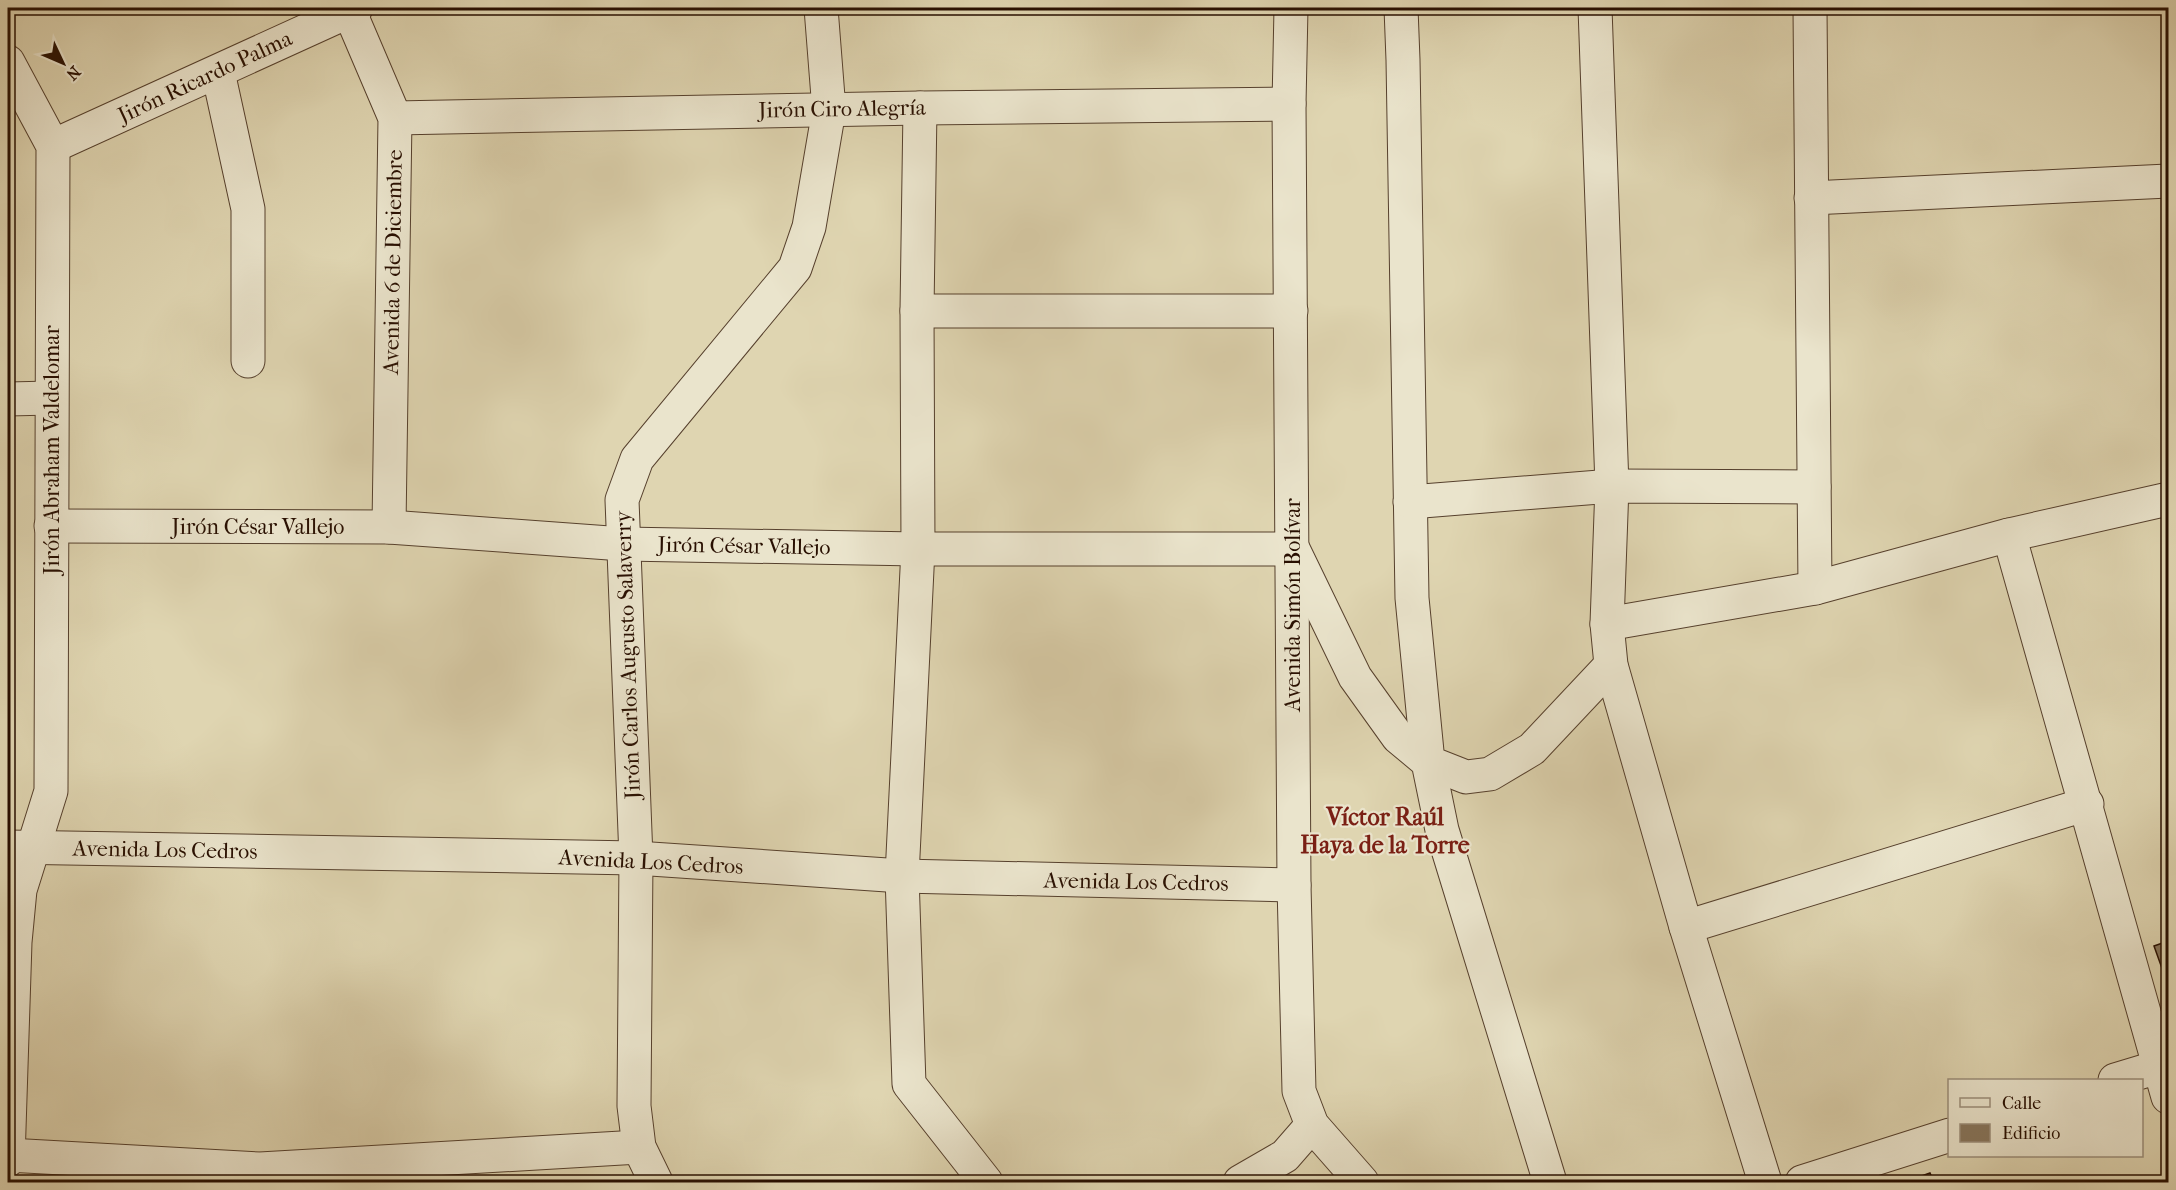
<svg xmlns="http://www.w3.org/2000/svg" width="2176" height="1190" font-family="'IM FELL French Canon',serif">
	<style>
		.building { fill: #87765d; stroke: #280f01; stroke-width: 1.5 }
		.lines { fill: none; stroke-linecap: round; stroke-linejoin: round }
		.minor-casing { stroke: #56402d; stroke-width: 35 }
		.minor { stroke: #eae4cc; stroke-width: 33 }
		.labels { text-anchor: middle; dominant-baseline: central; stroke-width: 4.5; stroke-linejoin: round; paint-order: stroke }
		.street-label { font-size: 22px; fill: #280f01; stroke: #eae4cc }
		.neighbourhood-label { font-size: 24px; font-weight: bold; fill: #7a1f14; stroke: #eae4cc }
	</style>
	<rect width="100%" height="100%" fill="#dfd5b1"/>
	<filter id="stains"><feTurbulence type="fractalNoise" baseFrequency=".00333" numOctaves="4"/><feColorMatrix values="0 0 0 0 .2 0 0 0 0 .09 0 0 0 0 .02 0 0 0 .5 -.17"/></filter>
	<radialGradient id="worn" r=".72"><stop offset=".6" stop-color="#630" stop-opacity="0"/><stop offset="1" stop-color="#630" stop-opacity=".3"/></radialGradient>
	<g class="building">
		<path d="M2168 941V972L2164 974 2154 946Z"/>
		<path d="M1930 1173 1934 1182H1905Z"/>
	</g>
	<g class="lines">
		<defs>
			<g id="minor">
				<path d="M348 8 395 118 389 527"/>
				<path d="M1291 8 1289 104 1294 885 1299 1091 1312 1125 1362 1182"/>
				<path d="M1401 8 1403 60 1412 598 1428 762 1466 777 1490 774 1532 749 1611 665"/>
				<path d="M1595 8 1612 486 1607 624 1611 665 1686 927 1765 1182"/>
				<path d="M1810 8 1815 588"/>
				<path d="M8 62 53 146 51 791 20 890 15 942 8 1160"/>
				<path d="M218 72 248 209V361"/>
				<path d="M920 108 917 311 918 549 902 876 909 1084 986 1182"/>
				<path d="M395 118 920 108 1289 104"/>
				<path d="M53 146 356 8"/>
				<path d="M1811 198 2168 181"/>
				<path d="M917 311H1291"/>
				<path d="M8 399 51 398"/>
				<path d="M1410 502 1612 486 1814 487"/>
				<path d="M51 526 389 527 623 544 918 549H1293L1355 677 1398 737 1428 762 1442 830 1550 1182"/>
				<path d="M2009 535 2168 1097"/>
				<path d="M1607 624 1815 588 2009 535 2168 499"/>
				<path d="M8 847 636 858 902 876 1294 885"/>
				<path d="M1686 927 2087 804"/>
				<path d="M2115 1080 2168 1064"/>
				<path d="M8 1155 260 1169 639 1147"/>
				<path d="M656 1182 639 1147 634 1106 636 858 622 500 637 459 795 268 809 227 829 110 821 8"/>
				<path d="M1240 1182 1285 1156 1312 1125"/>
				<path d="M1802 1182 1950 1135"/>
			</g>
		</defs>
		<use href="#minor" class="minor-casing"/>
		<use href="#minor" class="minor"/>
	</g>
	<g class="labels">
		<g class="street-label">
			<text transform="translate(205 77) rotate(-25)">Jirón Ricardo Palma</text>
			<text transform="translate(842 109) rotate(-1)">Jirón Ciro Alegría</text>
			<text transform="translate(393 262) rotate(-89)">Avenida 6 de Diciembre</text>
			<text transform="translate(52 450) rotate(-90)">Jirón Abraham Valdelomar</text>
			<text x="258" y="527">Jirón César Vallejo</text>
			<text transform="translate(744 546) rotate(1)">Jirón César Vallejo</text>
			<text transform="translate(1293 605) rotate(-90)">Avenida Simón Bolívar</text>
			<text transform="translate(628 655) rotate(-92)">Jirón Carlos Augusto Salaverry</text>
			<text transform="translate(165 850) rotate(1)">Avenida Los Cedros</text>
			<text transform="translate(651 862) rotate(3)">Avenida Los Cedros</text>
			<text transform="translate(1136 882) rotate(1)">Avenida Los Cedros</text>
		</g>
		<g class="neighbourhood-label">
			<text x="1385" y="817">Víctor Raúl<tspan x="1385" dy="28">Haya de la Torre</tspan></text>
		</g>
	</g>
	<rect width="2176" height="1190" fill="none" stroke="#dfd5b1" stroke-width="30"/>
	<rect x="9" y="9" width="2158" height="1172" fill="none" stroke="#280f01" stroke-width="3"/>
	<rect x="15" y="15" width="2146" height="1160" fill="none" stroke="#280f01" stroke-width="1.5"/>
	<rect x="1948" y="1079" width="195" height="78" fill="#eae4cc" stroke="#9c8f7b" stroke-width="1.5"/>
	<rect x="1960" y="1098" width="30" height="9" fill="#eae4cc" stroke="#9c8f7b" stroke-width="1.5"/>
	<text x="2002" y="1109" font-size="18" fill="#280f01">Calle</text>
	<rect x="1960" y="1124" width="30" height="18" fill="#87765d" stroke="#9c8f7b" stroke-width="1.5"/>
	<text x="2002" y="1139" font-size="18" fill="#280f01">Edificio</text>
	<g transform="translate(63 63) rotate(134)" stroke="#eae4cc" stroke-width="4.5" paint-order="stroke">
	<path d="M0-4.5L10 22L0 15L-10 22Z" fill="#280f01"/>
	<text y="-9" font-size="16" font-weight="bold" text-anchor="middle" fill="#280f01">N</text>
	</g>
	<rect width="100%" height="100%" filter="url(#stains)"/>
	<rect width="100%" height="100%" fill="url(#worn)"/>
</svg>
